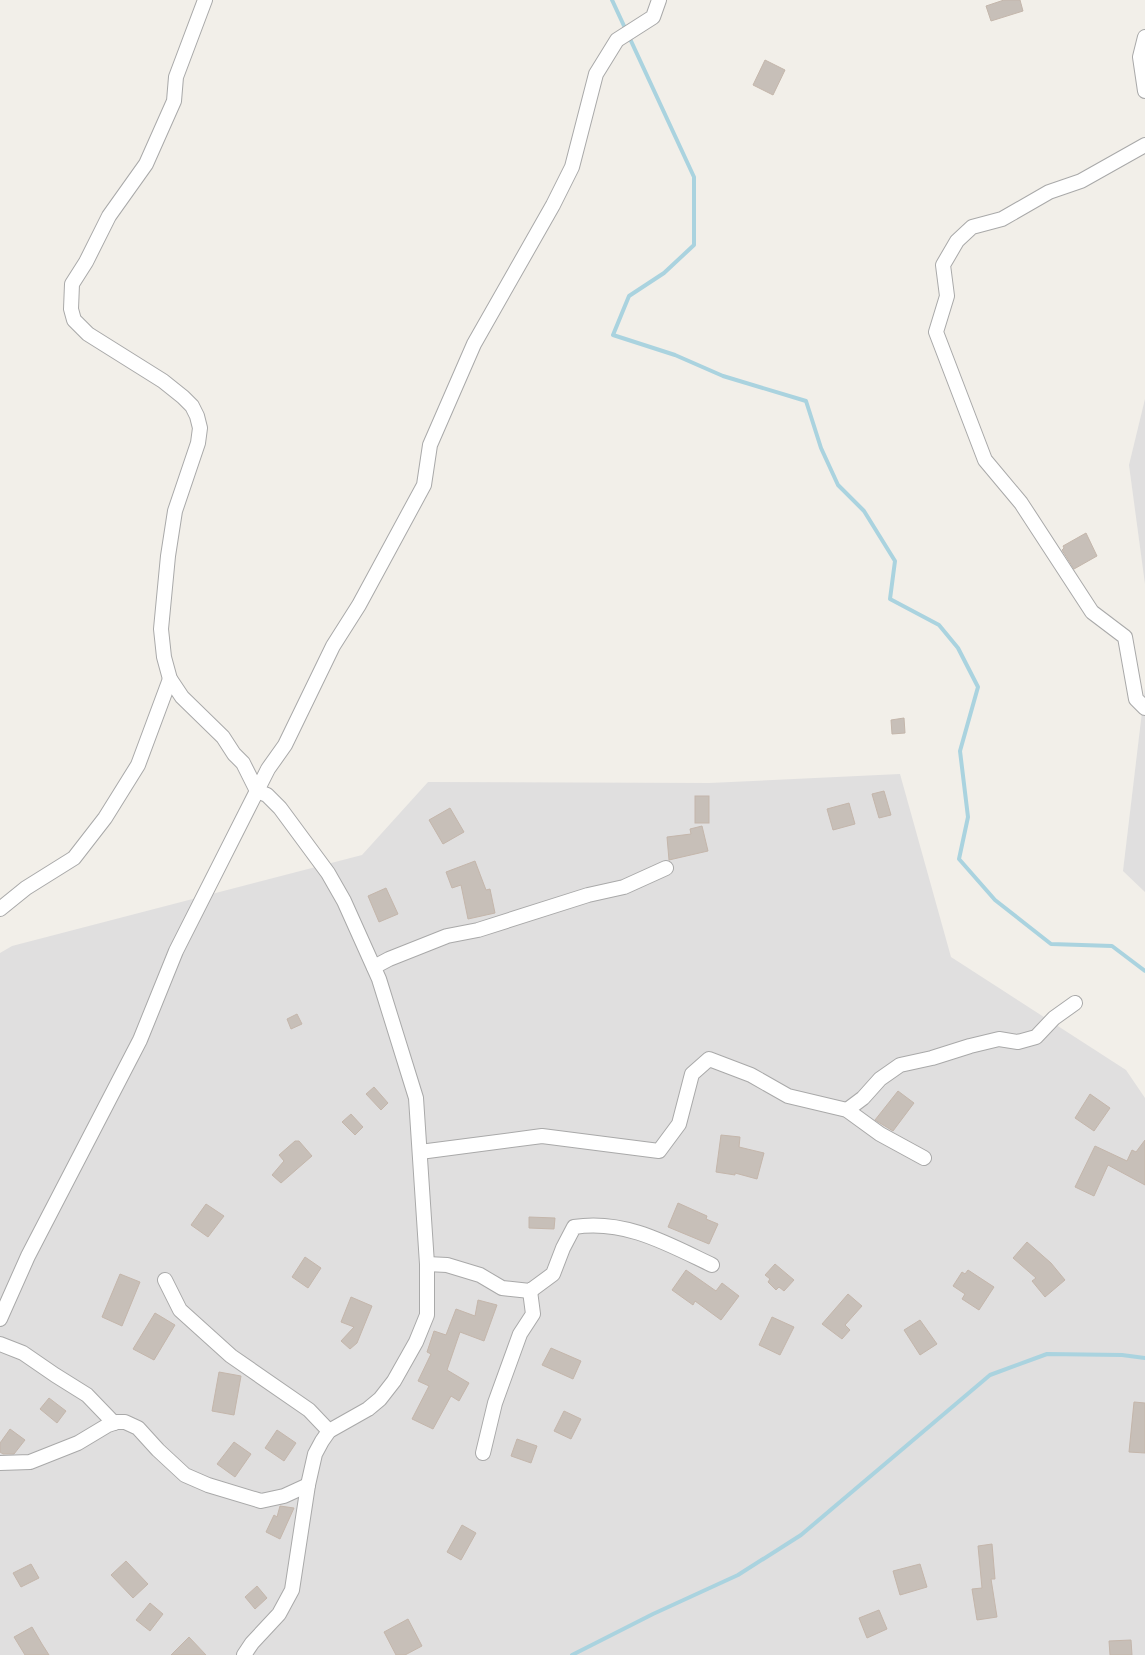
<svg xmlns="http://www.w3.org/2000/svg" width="1145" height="1655" font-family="'IBM Plex Sans',sans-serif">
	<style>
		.residential { fill: #e0dfdf }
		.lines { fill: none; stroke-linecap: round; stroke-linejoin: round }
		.stream { stroke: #aad3df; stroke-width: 4 }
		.building { fill: #c7bfb8; stroke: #c4b6ab }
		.minor-casing { stroke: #a9a9a9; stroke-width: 16 }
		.minor { stroke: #fff; stroke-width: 14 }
	</style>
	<rect width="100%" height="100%" fill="#f2efe9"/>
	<g class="residential">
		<path d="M1145 399V584L1129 465Z"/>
		<path d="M1145 687V892L1123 871Z"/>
		<path d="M900 774 951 957 1126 1070 1145 1098V1655H0V953L12 946 362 855 428 782 709 783Z"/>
	</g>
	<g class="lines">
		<g class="stream">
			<path d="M612 0 694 177V245L664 273 629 296 613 335 675 355 723 376 806 401 821 448 838 485 864 511 895 561 890 599 939 625 958 648 978 687 960 751 968 817 959 859 995 900 1051 944 1112 946 1145 971"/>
			<path d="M572 1655 653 1614 738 1575 801 1535 990 1375 1047 1354 1122 1355 1145 1358"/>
		</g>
	</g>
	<g class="building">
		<path d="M1004 0H1020L1023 11 991 21 986 6Z"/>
		<path d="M765 60 785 70 773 95 753 85Z"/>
		<path d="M1086 533 1097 556 1074 569 1062 550 1064 548 1063 546Z"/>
		<path d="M904 718 905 733 892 734 891 720Z"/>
		<path d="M884 791 891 815 879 818 872 794Z"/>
		<rect x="695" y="796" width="14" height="27"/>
		<path d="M849 803 855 824 833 830 827 809Z"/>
		<path d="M450 808 464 832 443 844 429 820Z"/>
		<path d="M702 826 708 851 669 860 667 837 691 834 690 829Z"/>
		<path d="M475 861 486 890 490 889 495 913 468 919 461 885 452 888 446 872Z"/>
		<path d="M386 888 398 914 379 922 368 896Z"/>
		<path d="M297 1014 302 1024 291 1029 287 1019Z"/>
		<path d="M374 1087 388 1103 381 1110 366 1094Z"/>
		<path d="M898 1091 914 1103 893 1131 875 1120Z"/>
		<path d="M1090 1094 1110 1108 1094 1131 1075 1118Z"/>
		<path d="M351 1114 363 1127 355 1135 342 1122Z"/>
		<path d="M721 1135 740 1137 739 1147 764 1153 757 1179 735 1173V1175L716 1172Z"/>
		<path d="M1145 1140V1185L1108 1165 1094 1196 1075 1187 1095 1146 1127 1161 1132 1150 1136 1152Z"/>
		<path d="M295 1141H299L312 1156 281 1183 272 1175 284 1161 279 1155Z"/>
		<path d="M678 1203 707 1216 706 1219 718 1224 709 1244 668 1227Z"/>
		<path d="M206 1204 224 1216 208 1237 191 1225Z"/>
		<path d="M529 1217 555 1218 554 1229 529 1228Z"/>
		<path d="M1027 1242 1051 1263 1065 1280 1045 1297 1032 1281 1036 1278 1013 1258Z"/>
		<path d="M305 1257 321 1268 308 1288 292 1277Z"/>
		<path d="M775 1264 794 1280 784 1291 779 1287 776 1290 768 1282 770 1279 765 1275Z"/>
		<path d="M686 1270 716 1291 722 1283 739 1296 721 1320 695 1301 693 1305 672 1290Z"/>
		<path d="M968 1270 994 1287 979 1310 962 1299 965 1294 953 1286 962 1272 965 1274Z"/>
		<path d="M120 1274 140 1282 122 1326 102 1317Z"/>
		<path d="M848 1294 862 1306 845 1325 850 1330 842 1339 822 1324Z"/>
		<path d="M351 1297 372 1306 357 1343 350 1349 341 1341 354 1327 341 1322Z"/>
		<path d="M478 1300 497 1305 484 1341 460 1332 447 1370 469 1383 459 1401 451 1396 433 1429 412 1419 429 1386 418 1381 431 1354 427 1352 434 1331 446 1335 456 1309 475 1316Z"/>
		<path d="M155 1313 175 1325 154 1360 133 1349Z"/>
		<path d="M772 1317 794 1327 780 1355 759 1345Z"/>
		<path d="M920 1320 937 1344 920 1355 904 1330Z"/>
		<path d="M551 1348 581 1361 573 1379 542 1365Z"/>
		<path d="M219 1372 241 1376 234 1415 212 1411Z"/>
		<path d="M49 1398 66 1411 57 1423 40 1409Z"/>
		<path d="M1134 1402 1145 1403V1453L1129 1452Z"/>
		<path d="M564 1411 581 1419 571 1439 554 1431Z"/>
		<path d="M10 1429 25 1440 14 1454H3L0 1452V1443Z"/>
		<path d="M277 1430 296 1443 284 1461 265 1448Z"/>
		<path d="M517 1439 537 1446 531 1463 511 1456Z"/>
		<path d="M234 1442 251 1454 235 1477 217 1464Z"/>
		<path d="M280 1506 294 1508 280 1539 266 1532 274 1515 277 1517Z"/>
		<path d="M462 1525 476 1533 461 1560 447 1552Z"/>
		<path d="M992 1544 995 1579H991L997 1617 977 1620 972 1589 982 1588 978 1546Z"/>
		<path d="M126 1561 148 1584 133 1598 111 1575Z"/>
		<path d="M31 1564 39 1578 21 1587 13 1573Z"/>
		<path d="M920 1564 927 1587 900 1595 893 1571Z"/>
		<path d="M257 1586 267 1598 255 1609 245 1597Z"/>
		<path d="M150 1603 163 1614 150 1631 136 1620Z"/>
		<path d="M879 1610 887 1629 867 1638 859 1618Z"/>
		<path d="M408 1619 422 1646 405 1655H396L384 1632Z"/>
		<path d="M32 1627 42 1644 49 1655H25L14 1637Z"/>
		<path d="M189 1637 206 1655H171Z"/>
		<path d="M1131 1640 1132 1655H1110L1109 1641Z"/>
	</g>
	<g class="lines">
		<defs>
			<g id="minor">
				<path d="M205 0 176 77 174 101 146 164 109 216 86 262 72 284 71 309 74 320 88 334 163 381 183 397 192 406 197 416 200 428 198 443 175 511 168 556 161 629 164 657 170 679 182 697 223 737 234 754 243 763 257 791 267 795 280 808 328 873 344 901 379 979 416 1098 427 1264V1315L416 1342 394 1381 380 1399 368 1409 329 1431 322 1441 315 1454 308 1485 292 1590 279 1614 252 1643 244 1655"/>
				<path d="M1145 37 1140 57 1145 91"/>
				<path d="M1145 145 1081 181 1049 192 1002 219 972 227 957 241 943 265 947 296 936 332 985 460 1021 503 1092 612 1125 637 1136 699 1145 708"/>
				<path d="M0 909 26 888 74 858 105 818 138 765 170 679"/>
				<path d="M374 967 389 959 447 936 478 930 588 895 624 887 666 868"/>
				<path d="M847 1110 863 1098 880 1079 900 1065 932 1058 970 1046 999 1039 1018 1042 1036 1037 1054 1018 1075 1003"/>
				<path d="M420 1152 542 1136 659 1151 679 1124 692 1074 709 1059 751 1075 788 1096 847 1110 880 1134 924 1158"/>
				<path d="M427 1264 447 1265 480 1275 502 1288 530 1291 553 1274 563 1248 574 1227C625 1219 668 1244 712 1265"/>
				<path d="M165 1280 180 1310 231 1356 309 1410 329 1431"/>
				<path d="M0 1319 28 1256 140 1040 176 951 268 769 285 745 333 646 359 605 424 485 430 445 474 344 553 205 572 167 596 74 617 40 653 17 659 0"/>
				<path d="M0 1344 23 1353 55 1375 87 1395 114 1423"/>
				<path d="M483 1453 495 1403 520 1334 533 1314 530 1291"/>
				<path d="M0 1463 30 1462 78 1443 108 1425 117 1422H125L138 1428 158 1450 185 1475 208 1485 261 1501 284 1496 308 1485"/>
			</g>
		</defs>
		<use href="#minor" class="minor-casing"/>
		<use href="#minor" class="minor"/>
	</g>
</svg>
